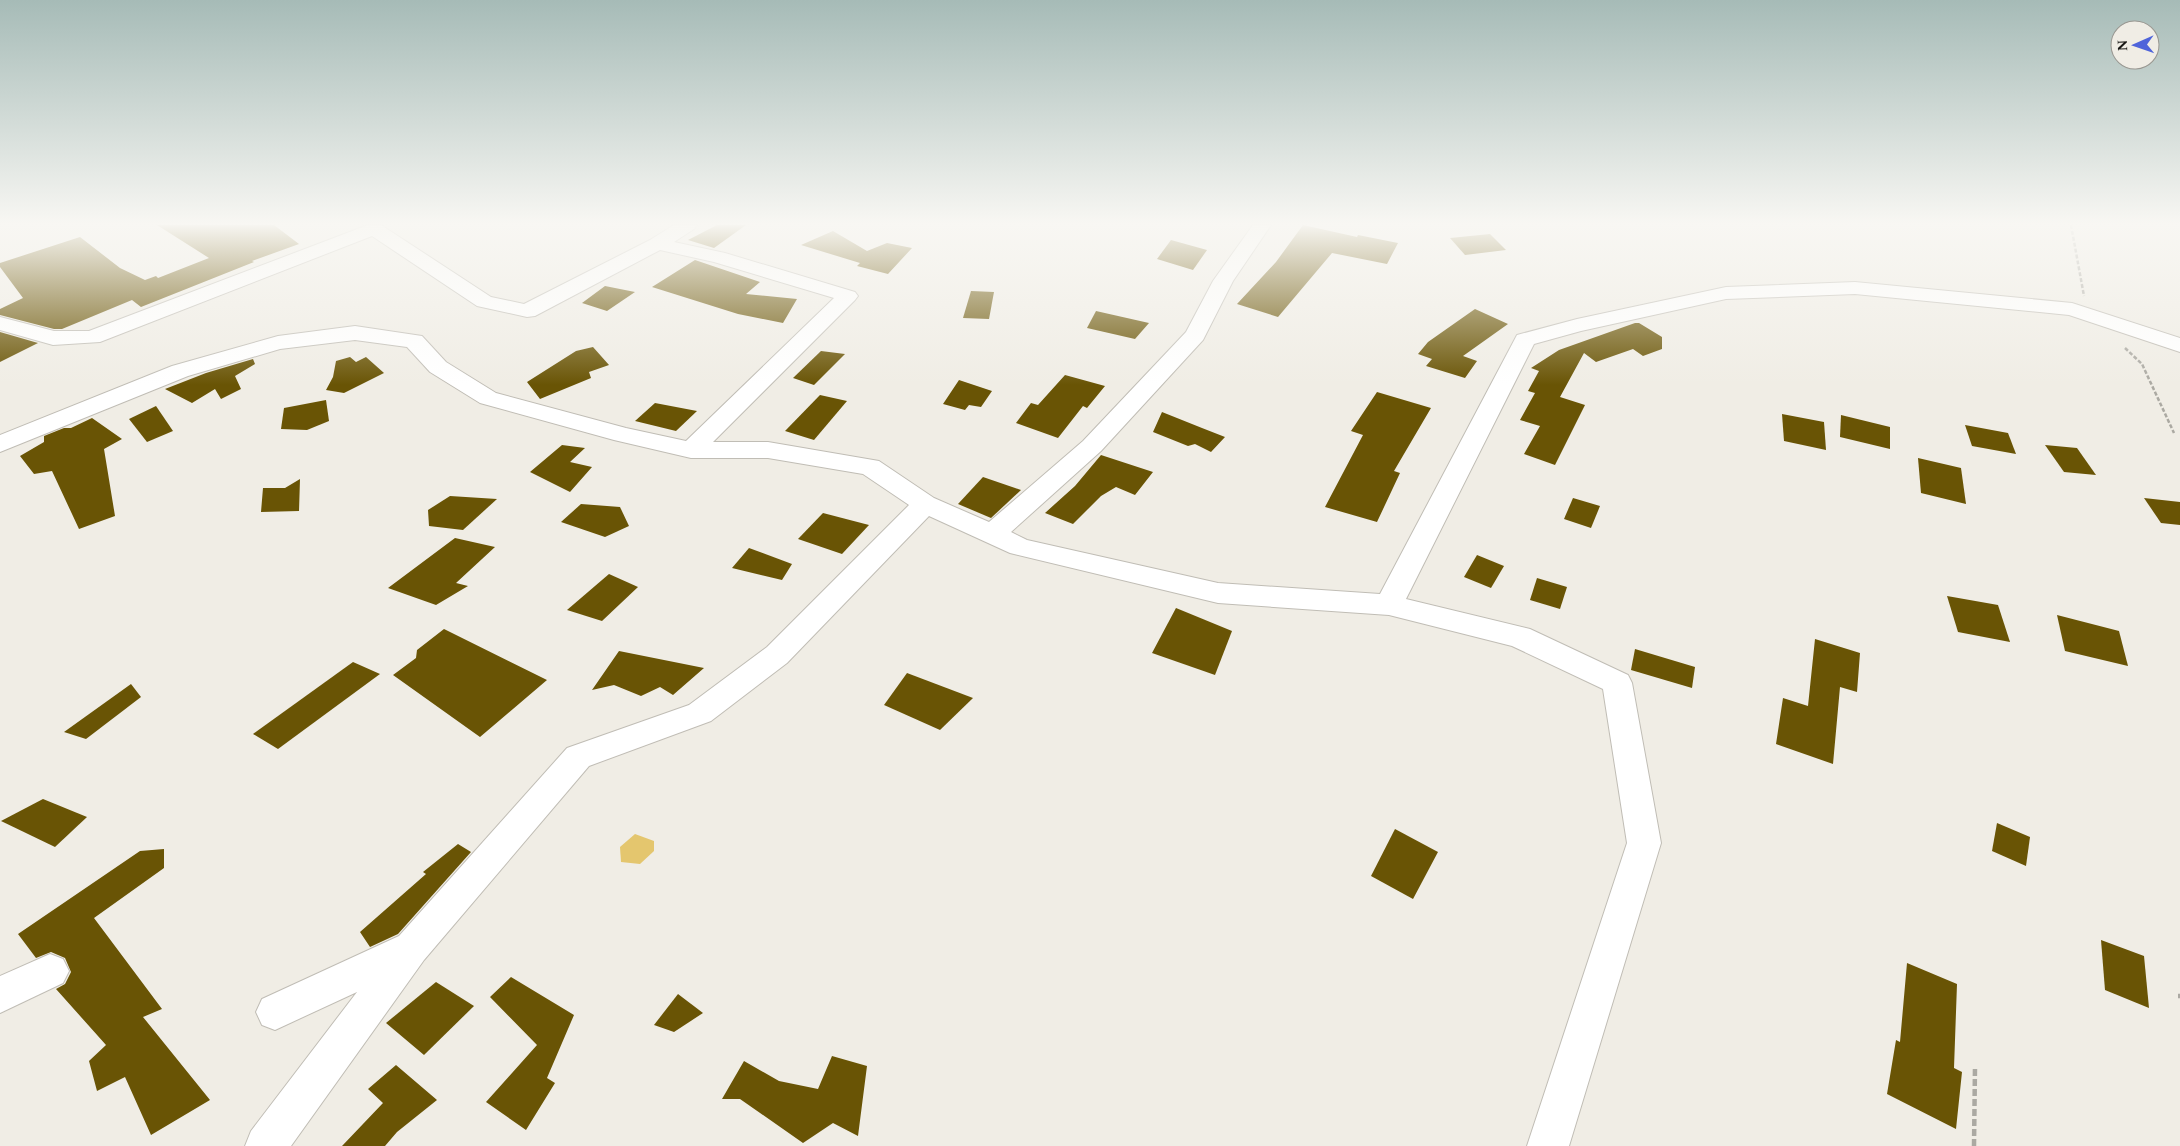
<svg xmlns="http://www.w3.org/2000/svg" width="2180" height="1146" font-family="Spectral,serif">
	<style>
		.water { fill: #e4c66e }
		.building { fill: #695405 }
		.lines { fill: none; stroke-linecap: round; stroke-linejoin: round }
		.minor-casing { stroke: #c0bdb5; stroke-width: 2 }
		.path-far1 { stroke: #aba9a2; stroke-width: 2.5; stroke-dasharray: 4 2; stroke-linecap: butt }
		.path { stroke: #aba9a2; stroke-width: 4.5; stroke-dasharray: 7 3; stroke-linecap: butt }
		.minor { fill: #fff; fill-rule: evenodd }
	</style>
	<rect width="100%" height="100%" fill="#f0ede5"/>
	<path class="water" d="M635 834 654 841V851L640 864 621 862 620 847Z"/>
	<g class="building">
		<path d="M157 225H274L299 244 252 261 254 262 141 307 132 300 62 329H54L0 315V309L23 298 0 267V263L80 237 120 268 145 280 156 276 158 278 209 258Z"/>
		<path d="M717 225H746L714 248 688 240Z"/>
		<path d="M1303 225 1357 237 1358 235 1398 243 1387 264 1332 253 1278 317 1237 304 1276 262Z"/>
		<path d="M833 231 867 251 887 243 912 248 888 274 857 266 860 263 801 245Z"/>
		<path d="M1490 234 1506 250 1465 255 1450 238Z"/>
		<path d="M1171 240 1207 250 1193 270 1157 259Z"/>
		<path d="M695 260 760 282 746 294 797 299 783 323 738 314 652 287Z"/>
		<path d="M605 286 635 292 607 311 582 303Z"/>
		<path d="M971 291 994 292 989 319 963 318Z"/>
		<path d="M1475 309 1508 324 1463 356 1477 361 1465 378 1426 366 1432 359 1418 354 1428 342Z"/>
		<path d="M1096 311 1149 323 1135 339 1087 328Z"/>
		<path d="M1635 323H1639L1662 337V349L1643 356 1633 349 1596 362 1584 353 1560 397 1585 405 1555 465 1524 454 1540 426 1520 420 1535 393 1528 391 1539 371 1531 368 1559 350Z"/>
		<path d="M0 332 38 343 0 362Z"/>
		<path d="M593 347 609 365 589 372 591 378 540 399 527 382 576 351Z"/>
		<path d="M821 351 845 354 814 385 793 378Z"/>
		<path d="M350 357 356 362 366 357 384 373 344 393 326 390 333 377 336 361Z"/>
		<path d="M253 359 255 364 235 376 241 389 221 399 215 389 192 403 165 389 206 373Z"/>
		<path d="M1065 375 1105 386 1087 408 1083 406 1058 438 1016 423 1031 403 1038 405Z"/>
		<path d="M959 380 992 391 981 407 969 405 965 410 943 404Z"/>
		<path d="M1377 392 1431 408 1394 471 1400 473 1377 522 1325 507 1363 435 1351 431Z"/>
		<path d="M820 395 847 401 814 440 785 431Z"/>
		<path d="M326 400 329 421 307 430 281 429 284 408Z"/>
		<path d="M655 403 697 411 676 431 635 421Z"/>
		<path d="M156 406 173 431 147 442 129 419Z"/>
		<path d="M1162 412 1202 428 1225 437 1211 452 1195 444 1188 446 1153 432Z"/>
		<path d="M1782 414 1824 422 1826 450 1784 441Z"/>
		<path d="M1841 415 1890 427V449L1840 437Z"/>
		<path d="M92 418 122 439 104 449 115 516 79 529 52 471 34 474 20 456 44 442V436L64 428H71Z"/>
		<path d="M1965 425 2008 433 2016 454 1972 446Z"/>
		<path d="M562 445 585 448 570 462 592 467 570 492 530 472Z"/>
		<path d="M2045 445 2077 448 2096 475 2064 472Z"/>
		<path d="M1101 455 1153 472 1135 495 1116 487 1101 496 1073 524 1045 513 1075 486Z"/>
		<path d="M1918 458 1961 468 1966 504 1921 493Z"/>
		<path d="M983 477 1021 490 991 518 958 504Z"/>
		<path d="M300 479 299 511 261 512 263 488H285Z"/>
		<path d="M450 496 497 499 463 530 429 526 428 510Z"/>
		<path d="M1573 498 1600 506 1591 528 1564 519Z"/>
		<path d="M2144 498 2180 502V525L2161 523Z"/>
		<path d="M581 504 620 507 629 526 605 537 561 522Z"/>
		<path d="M823 513 869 525 842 554 798 539Z"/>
		<path d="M455 538 495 547 456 583 468 586 436 605 388 588Z"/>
		<path d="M749 548 792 564 782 580 732 568Z"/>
		<path d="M1477 555 1504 566 1491 588 1464 577Z"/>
		<path d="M609 574 638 587 602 621 567 610Z"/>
		<path d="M1537 578 1567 587 1560 609 1530 600Z"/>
		<path d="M1947 596 1998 605 2010 642 1958 632Z"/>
		<path d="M1176 608 1232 631 1215 675 1152 653Z"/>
		<path d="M2057 615 2119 631 2128 666 2065 651Z"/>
		<path d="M444 629 547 680 480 737 393 675 416 658 417 650Z"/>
		<path d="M1815 639 1860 653 1857 692 1840 687 1833 764 1776 744 1783 698 1808 706Z"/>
		<path d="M1635 649 1695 667 1692 688 1631 670Z"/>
		<path d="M619 651 704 668 673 695 660 687 641 696 614 685 592 690Z"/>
		<path d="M353 662 380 674 278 749 253 734Z"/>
		<path d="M907 673 973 698 940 730 884 705Z"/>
		<path d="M131 684 141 697 86 739 64 732Z"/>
		<path d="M43 799 87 817 55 847 1 821Z"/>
		<path d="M1997 823 2030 837 2026 866 1992 851Z"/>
		<path d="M1395 829 1438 852 1413 899 1371 876Z"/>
		<path d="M458 844 471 852 398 934 370 947 360 932 426 874 423 872Z"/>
		<path d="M164 849V868L94 918 162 1009 143 1017 210 1100 151 1135 125 1077 97 1091 89 1061 106 1045 56 989 65 984 71 972 65 958 51 952 36 958 18 934 140 851Z"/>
		<path d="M2101 940 2144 956 2149 1008 2105 990Z"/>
		<path d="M1907 963 1957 984 1954 1068 1962 1072 1956 1129 1887 1094 1896 1040 1900 1042Z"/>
		<path d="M511 977 574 1015 547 1078 555 1083 526 1130 486 1102 537 1045 490 997Z"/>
		<path d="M436 982 474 1006 424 1055 386 1023Z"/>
		<path d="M678 994 703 1013 674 1032 654 1025Z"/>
		<path d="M832 1056 867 1066 858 1136 833 1123 803 1143 740 1099H722L744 1061 779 1081 818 1089Z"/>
		<path d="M396 1065 437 1100 397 1132 385 1146H342L383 1103 368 1089Z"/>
	</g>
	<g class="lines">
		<defs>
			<g id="minor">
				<path d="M368 225H381L491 297 524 304 650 240 674 225H697L694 229 674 242 725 253 855 292 858 296 855 300 713 442H768L879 461 934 498 989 522 1083 441 1186 332 1213 281 1253 225H1271L1233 281 1203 340 1101 451 1011 532 1027 540 1218 583 1380 594 1517 335 1577 319 1726 287 1855 282 2072 303 2180 338V352L2069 315 1855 294 1726 299 1581 331 1534 344 1406 599 1530 629 1628 675 1632 683 1661 843 1569 1146H1527L1627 843 1603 689 1512 646 1389 615 1218 603 1010 553 929 516 787 663 711 721 589 766 424 960 291 1146H245L251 1131 357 992 275 1030 262 1025 256 1012 262 999 399 936 567 748 689 705 767 647 909 505 863 474 768 458H691L614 440 480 403 430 372 407 347 355 340 280 349 188 376 0 452V435L172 366 278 336 355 326 422 336 446 362 496 393 626 428 686 441 834 298 714 262 660 250 535 316 527 317 477 306 372 236 100 342 53 345 0 330V317L54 331H89Z"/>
				<path d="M50 954 63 959 69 971 63 983 0 1013V976Z"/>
			</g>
		</defs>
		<use href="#minor" class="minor-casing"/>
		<g class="path-far1">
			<path d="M2071 225 2084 296"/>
			<path d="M2125 348 2142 364 2174 433"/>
		</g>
		<g class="path">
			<path d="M2178 996H2180"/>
			<path d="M1974 1146 1975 1067"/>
		</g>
		<use href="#minor" class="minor"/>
	</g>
	<linearGradient id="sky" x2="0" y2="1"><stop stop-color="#a6bbb7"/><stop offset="0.58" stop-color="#f8f7f3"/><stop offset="1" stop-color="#f8f7f3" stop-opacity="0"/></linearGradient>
	<rect width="2180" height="385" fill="url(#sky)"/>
	<g transform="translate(2135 45) rotate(268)"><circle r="24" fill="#f0ede5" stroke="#999791"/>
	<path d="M0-4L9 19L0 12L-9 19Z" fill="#4f64da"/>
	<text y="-8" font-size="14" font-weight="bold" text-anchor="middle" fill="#171613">N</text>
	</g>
</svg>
